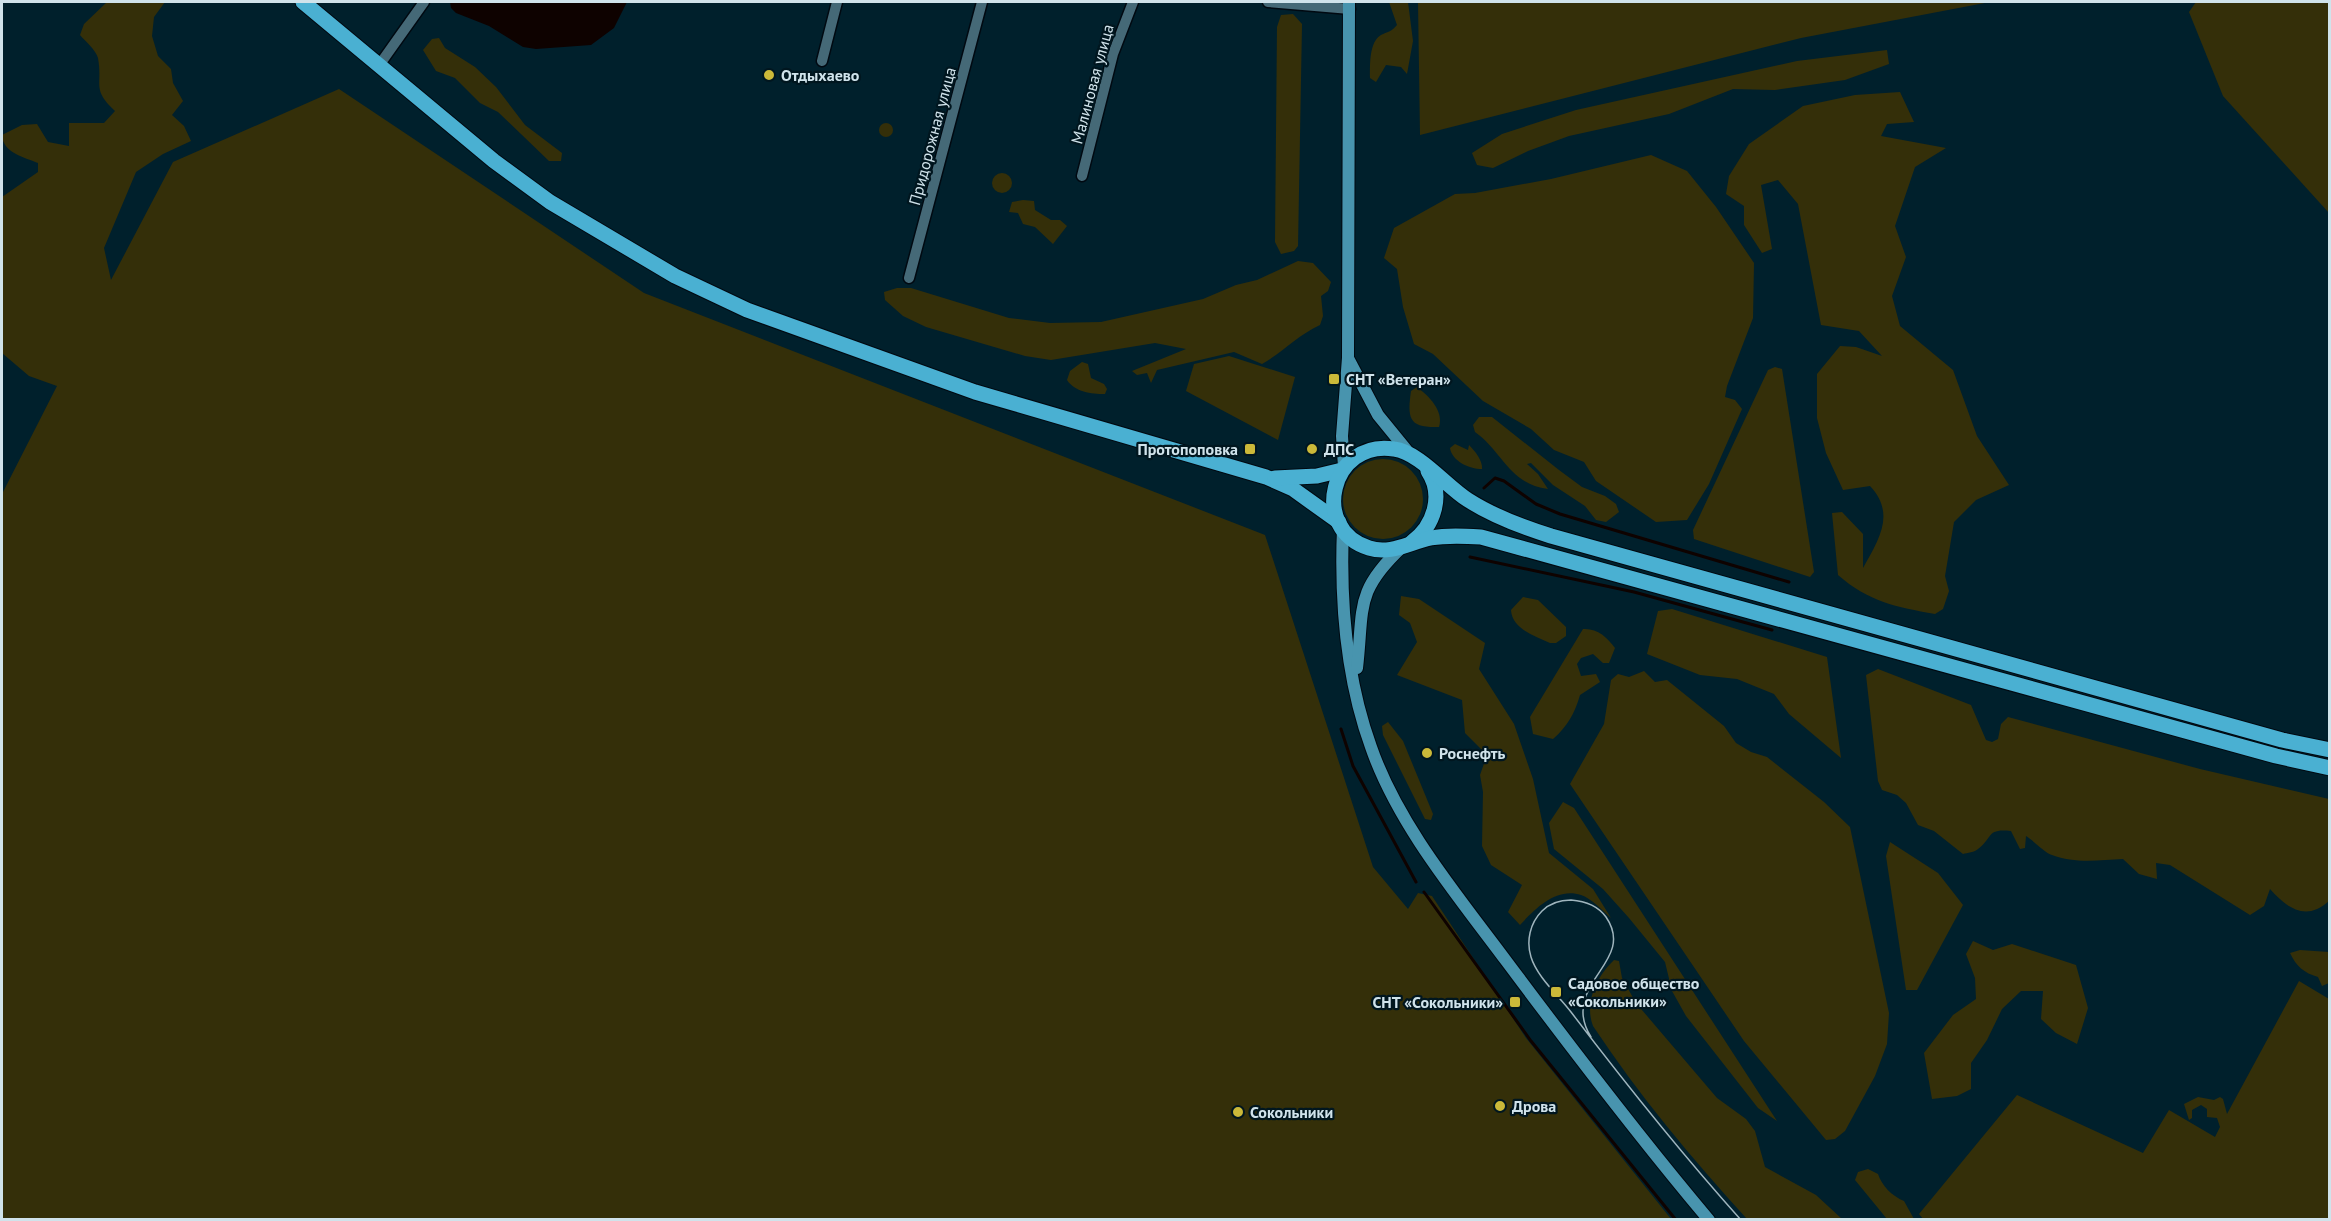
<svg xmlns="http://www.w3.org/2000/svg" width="2331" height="1221" viewBox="0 0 2331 1221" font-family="'PT Sans',sans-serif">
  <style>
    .green { fill: #342f09 }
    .water { fill: #0e0200 }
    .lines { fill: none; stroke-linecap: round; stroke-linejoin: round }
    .stream { stroke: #0e0200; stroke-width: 3 }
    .minor-casing { stroke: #000911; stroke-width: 13 }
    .major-casing { stroke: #000911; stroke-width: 14 }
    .highway-casing { stroke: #000911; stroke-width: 17 }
    .minor { stroke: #456977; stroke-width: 10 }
    .major { stroke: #4894ae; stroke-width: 12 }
    .highway { stroke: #4ab0d2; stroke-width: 15 }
    .tram { stroke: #9fb5be; stroke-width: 1.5 }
    .poi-dot { fill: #cbb939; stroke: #00161f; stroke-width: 2 }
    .labels { text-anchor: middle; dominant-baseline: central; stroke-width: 4.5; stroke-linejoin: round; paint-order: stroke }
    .poi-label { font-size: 16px; font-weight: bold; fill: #d0e3eb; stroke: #00161f; text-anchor: start }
    .street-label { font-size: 16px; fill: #d0e3eb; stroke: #00161f }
  </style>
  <rect width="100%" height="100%" fill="#00202c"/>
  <g class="green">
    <path d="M107 2H165L154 17 152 36 158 56 171 69 173 83 183 101 172 115 184 126 191 141 163 154 136 172 104 248 111 280 173 162 339 89 644 293 1265 535 1373 867 1408 909 1418 893 1432 896 1526 1038 1671 1219H2V494L57 386 29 376 2 353V197L38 172V163C24 157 3 153 2 135L22 125 37 124 48 142 69 146V123H104L115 111C91 88 103 86 98 58 96 50 85 41 80 35L84 24Z"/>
    <path d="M1389 2H1408L1413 41 1407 74 1401 67 1386 65 1376 82 1370 78C1370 65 1369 42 1381 35 1389 31 1391 32 1397 25Z"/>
    <polygon points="1418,2 1990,2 1801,38 1420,135"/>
    <polygon points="2196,2 2329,2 2329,213 2223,96 2189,12"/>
    <polygon points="1293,14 1302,24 1298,246 1294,251 1281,254 1275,242 1277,27 1281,15"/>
    <polygon points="439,38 445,48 475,67 496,87 525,125 562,153 561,161 549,161 498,112 480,103 455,78 436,71 423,50 432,39"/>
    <polygon points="1887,50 1889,64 1845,80 1775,90 1733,89 1669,114 1569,136 1528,151 1493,168 1477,165 1472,153 1502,134 1576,110 1797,61"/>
    <path d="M1900 92 1914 122 1887 124 1881 136 1946 148 1915 167 1895 226 1906 257 1892 296 1900 326 1953 370 1977 436 2009 485 1976 500 1954 522 1945 576 1949 591 1943 609 1935 614C1896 607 1869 602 1838 575L1832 513 1842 512 1863 534V568C1879 539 1896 514 1870 486L1843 490 1826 453 1817 418V374L1840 346 1856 347 1882 356 1859 331 1821 325 1798 204 1778 180 1761 185 1772 249 1762 253 1744 225V206L1726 194 1729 176 1749 144 1803 106 1855 95Z"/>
    <circle cx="886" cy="130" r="7"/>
    <polygon points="1651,155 1687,171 1716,207 1754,263 1753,318 1727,386 1725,397 1735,400 1742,409 1709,484 1687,520 1656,522 1596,481 1584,462 1554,450 1531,429 1483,401 1433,354 1414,344 1403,307 1397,269 1384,258 1394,228 1455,194 1475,193 1551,179"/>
    <circle cx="1002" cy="183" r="10"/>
    <polygon points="1023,200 1034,201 1035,210 1051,220 1060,220 1067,226 1053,244 1035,227 1023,224 1018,213 1009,212 1012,202"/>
    <path d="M1298 261 1313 263 1331 282 1328 291 1321 296 1323 316 1320 325C1298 335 1283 352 1262 364L1234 352 1157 370 1151 383 1147 373 1137 375 1132 371 1186 349 1155 343 1051 360 1025 356 926 327 903 316 885 300 884 292 897 288H911L1009 318 1050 323 1101 322 1203 299 1236 285 1257 280Z"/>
    <polygon points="1229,356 1295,377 1278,440 1186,391 1194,364"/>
    <path d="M1082 362 1088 364 1091 378 1104 384 1107 389 1105 394C1091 394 1075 392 1067 380L1070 371Z"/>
    <polygon points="1775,367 1782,369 1814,572 1810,577 1694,539 1693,530 1768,370"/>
    <path d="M1417 387C1429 396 1444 411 1439 427 1409 428 1407 419 1411 391Z"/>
    <path d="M1479 417H1492L1559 470 1582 487 1605 496 1616 504 1619 512 1606 522 1596 520 1585 506 1553 485 1531 463 1527 464 1538 474 1548 489C1509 484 1503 452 1475 432L1473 425Z"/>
    <path d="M1455 444 1468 450 1469 445C1475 451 1483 461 1482 469 1469 469 1452 461 1450 448Z"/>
    <circle cx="1383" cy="499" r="40"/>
    <path d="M1401 596 1419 599 1485 643 1479 669 1514 724 1533 779 1549 853 1593 889 1611 918C1603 911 1591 898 1581 895 1556 887 1535 909 1520 925L1508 912 1522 885 1491 865 1482 846 1483 792 1480 775 1487 755 1465 733 1462 700 1397 675 1417 642 1410 623 1399 615Z"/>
    <path d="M1523 597 1538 600 1566 627V636L1556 643H1550C1535 636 1512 629 1511 610Z"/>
    <polygon points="1672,609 1827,657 1841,758 1789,714 1774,694 1737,679 1700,675 1647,654 1658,611"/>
    <path d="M1583 629C1597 628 1607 637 1615 648L1609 663H1603L1593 654 1581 658 1577 664 1581 676 1596 674 1600 682 1580 695C1575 713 1567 727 1553 739L1533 734 1530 717Z"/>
    <path d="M1878 669 1971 705 1986 740 1992 742 1998 739 2001 724 2008 717 2200 769 2329 799V901C2306 922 2287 908 2270 889L2264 906 2250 915 2170 865 2156 863 2157 879 2139 874 2123 859C2100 860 2075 864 2052 855 2045 853 2034 841 2026 836L2025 848 2020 849 2011 831C1986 828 1993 838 1978 849 1975 852 1967 853 1963 854L1934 831 1918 825 1906 803 1897 795 1882 790 1878 781 1866 675Z"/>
    <polygon points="1644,671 1655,682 1667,680 1724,726 1736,743 1751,752 1767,757 1824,802 1850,827 1889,1013 1887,1044 1875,1076 1845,1131 1835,1139 1826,1140 1744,1041 1570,784 1604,724 1611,680 1618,674 1629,677"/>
    <polygon points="1388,722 1403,741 1433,814 1431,820 1425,819 1383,735 1382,726"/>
    <polygon points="1563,802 1574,808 1777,1121 1758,1108 1686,1016 1672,991 1665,962 1629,918 1603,889 1554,849 1549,823"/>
    <polygon points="1890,842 1938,873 1963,905 1917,990 1906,990 1886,856"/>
    <polygon points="1973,941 1993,950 2012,944 2076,965 2088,1008 2077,1044 2056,1033 2041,1019 2043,991 2021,991 2002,1009 1987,1040 1971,1063 1971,1089 1957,1096 1932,1099 1924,1053 1953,1015 1976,999 1975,978 1966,954"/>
    <path d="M2300 950 2329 952V983L2322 986 2318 977C2304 973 2296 966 2290 953Z"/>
    <path d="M1614 960 1619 961 1622 978 1636 1003 1717 1098 1746 1119 1755 1131 1765 1167 1816 1195 1842 1219H1747C1692 1159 1638 1094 1593 1026 1584 1003 1597 976 1614 960Z"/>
    <polygon points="2299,981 2329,999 2329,1219 1924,1220 1919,1214 2017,1095 2143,1153 2169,1110 2215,1137 2220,1127 2217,1118 2207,1117 2207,1109 2201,1105 2192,1110 2192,1118 2189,1120 2184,1104 2198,1097 2214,1100 2220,1097 2223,1099 2227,1114"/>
    <path d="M1868 1169 1878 1174C1882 1186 1892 1196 1904 1201L1914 1219H1887L1855 1180 1858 1172Z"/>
  </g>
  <polygon class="water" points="450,2 627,2 614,28 591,45 536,49 523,47 489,26 456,13 451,8"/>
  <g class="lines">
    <g class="stream">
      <polyline points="1484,488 1495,478 1504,481 1536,504 1560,514 1789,582"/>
      <polyline points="1470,557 1634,592 1772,630"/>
      <polyline points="1341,729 1353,766 1416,882"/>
      <polyline points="1424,892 1531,1041 1676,1220"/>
    </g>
    <g class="minor-casing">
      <g id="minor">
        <polyline points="1268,2 1350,9"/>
        <polyline points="822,61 837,2"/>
        <polyline points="380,64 424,2"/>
        <polyline points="1082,176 1113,54 1133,2"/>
        <polyline points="909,278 982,2"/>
      </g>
    </g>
    <g class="major-casing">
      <g id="major">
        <polyline points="1349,360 1378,415 1409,453"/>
        <polyline points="1344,467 1342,436 1348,358 1349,2"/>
        <path d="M1343 528C1340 600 1346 678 1371 747 1398 825 1458 896 1507 962 1572 1049 1638 1136 1709 1220"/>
        <path d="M1357 668C1364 608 1354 592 1402 547"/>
      </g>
    </g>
    <g class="highway-casing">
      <g id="highway">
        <polyline points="303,2 494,161 550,202 675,276 747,310 975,392 1266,477 1293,489 1339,522"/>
        <polyline points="1275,478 1317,476 1342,470"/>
        <path d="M1412 542C1434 526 1444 495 1428 471"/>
        <path d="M2330 750 2282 740 1551 536C1522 527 1493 516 1468 500 1446 486 1419 452 1394 449 1331 439 1309 529 1369 548 1391 555 1410 542 1431 538 1447 535 1464 536 1481 537L2276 756 2330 768"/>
      </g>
    </g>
    <use href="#minor" class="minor"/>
    <use href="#major" class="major"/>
    <use href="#highway" class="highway"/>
    <path class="tram" d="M1591 1037C1584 1026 1581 1016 1584 1003 1590 972 1630 952 1606 917 1598 906 1584 901 1571 900 1560 900 1549 904 1542 911 1530 923 1526 941 1531 957 1537 977 1559 996 1571 1012 1625 1083 1681 1153 1741 1220"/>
  </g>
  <g class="poi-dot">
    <circle cx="769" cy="75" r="6"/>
    <rect x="1328" y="373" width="12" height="12" rx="3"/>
    <rect x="1244" y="443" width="12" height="12" rx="3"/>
    <circle cx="1312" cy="449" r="6"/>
    <circle cx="1427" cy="753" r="6"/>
    <rect x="1550" y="986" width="12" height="12" rx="3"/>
    <rect x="1509" y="996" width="12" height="12" rx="3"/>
    <circle cx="1500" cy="1106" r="6"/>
    <circle cx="1238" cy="1112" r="6"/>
  </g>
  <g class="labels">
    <g class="poi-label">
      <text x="781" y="75">Отдыхаево</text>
      <text x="1346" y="379">СНТ «Ветеран»</text>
      <text x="1238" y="449" text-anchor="end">Протопоповка</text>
      <text x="1324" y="449">ДПС</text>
      <text x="1439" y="753">Роснефть</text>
      <text x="1568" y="983">Садовое общество<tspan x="1568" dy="18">«Сокольники»</tspan></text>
      <text x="1503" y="1002" text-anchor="end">СНТ «Сокольники»</text>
      <text x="1512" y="1106">Дрова</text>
      <text x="1250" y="1112">Сокольники</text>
    </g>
    <g class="street-label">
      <text transform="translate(1092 84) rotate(-75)">Малиновая улица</text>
      <text transform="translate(932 136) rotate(-75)">Придорожная улица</text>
    </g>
  </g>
  <rect width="2331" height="1221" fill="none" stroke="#d0e3eb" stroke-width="6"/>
</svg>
